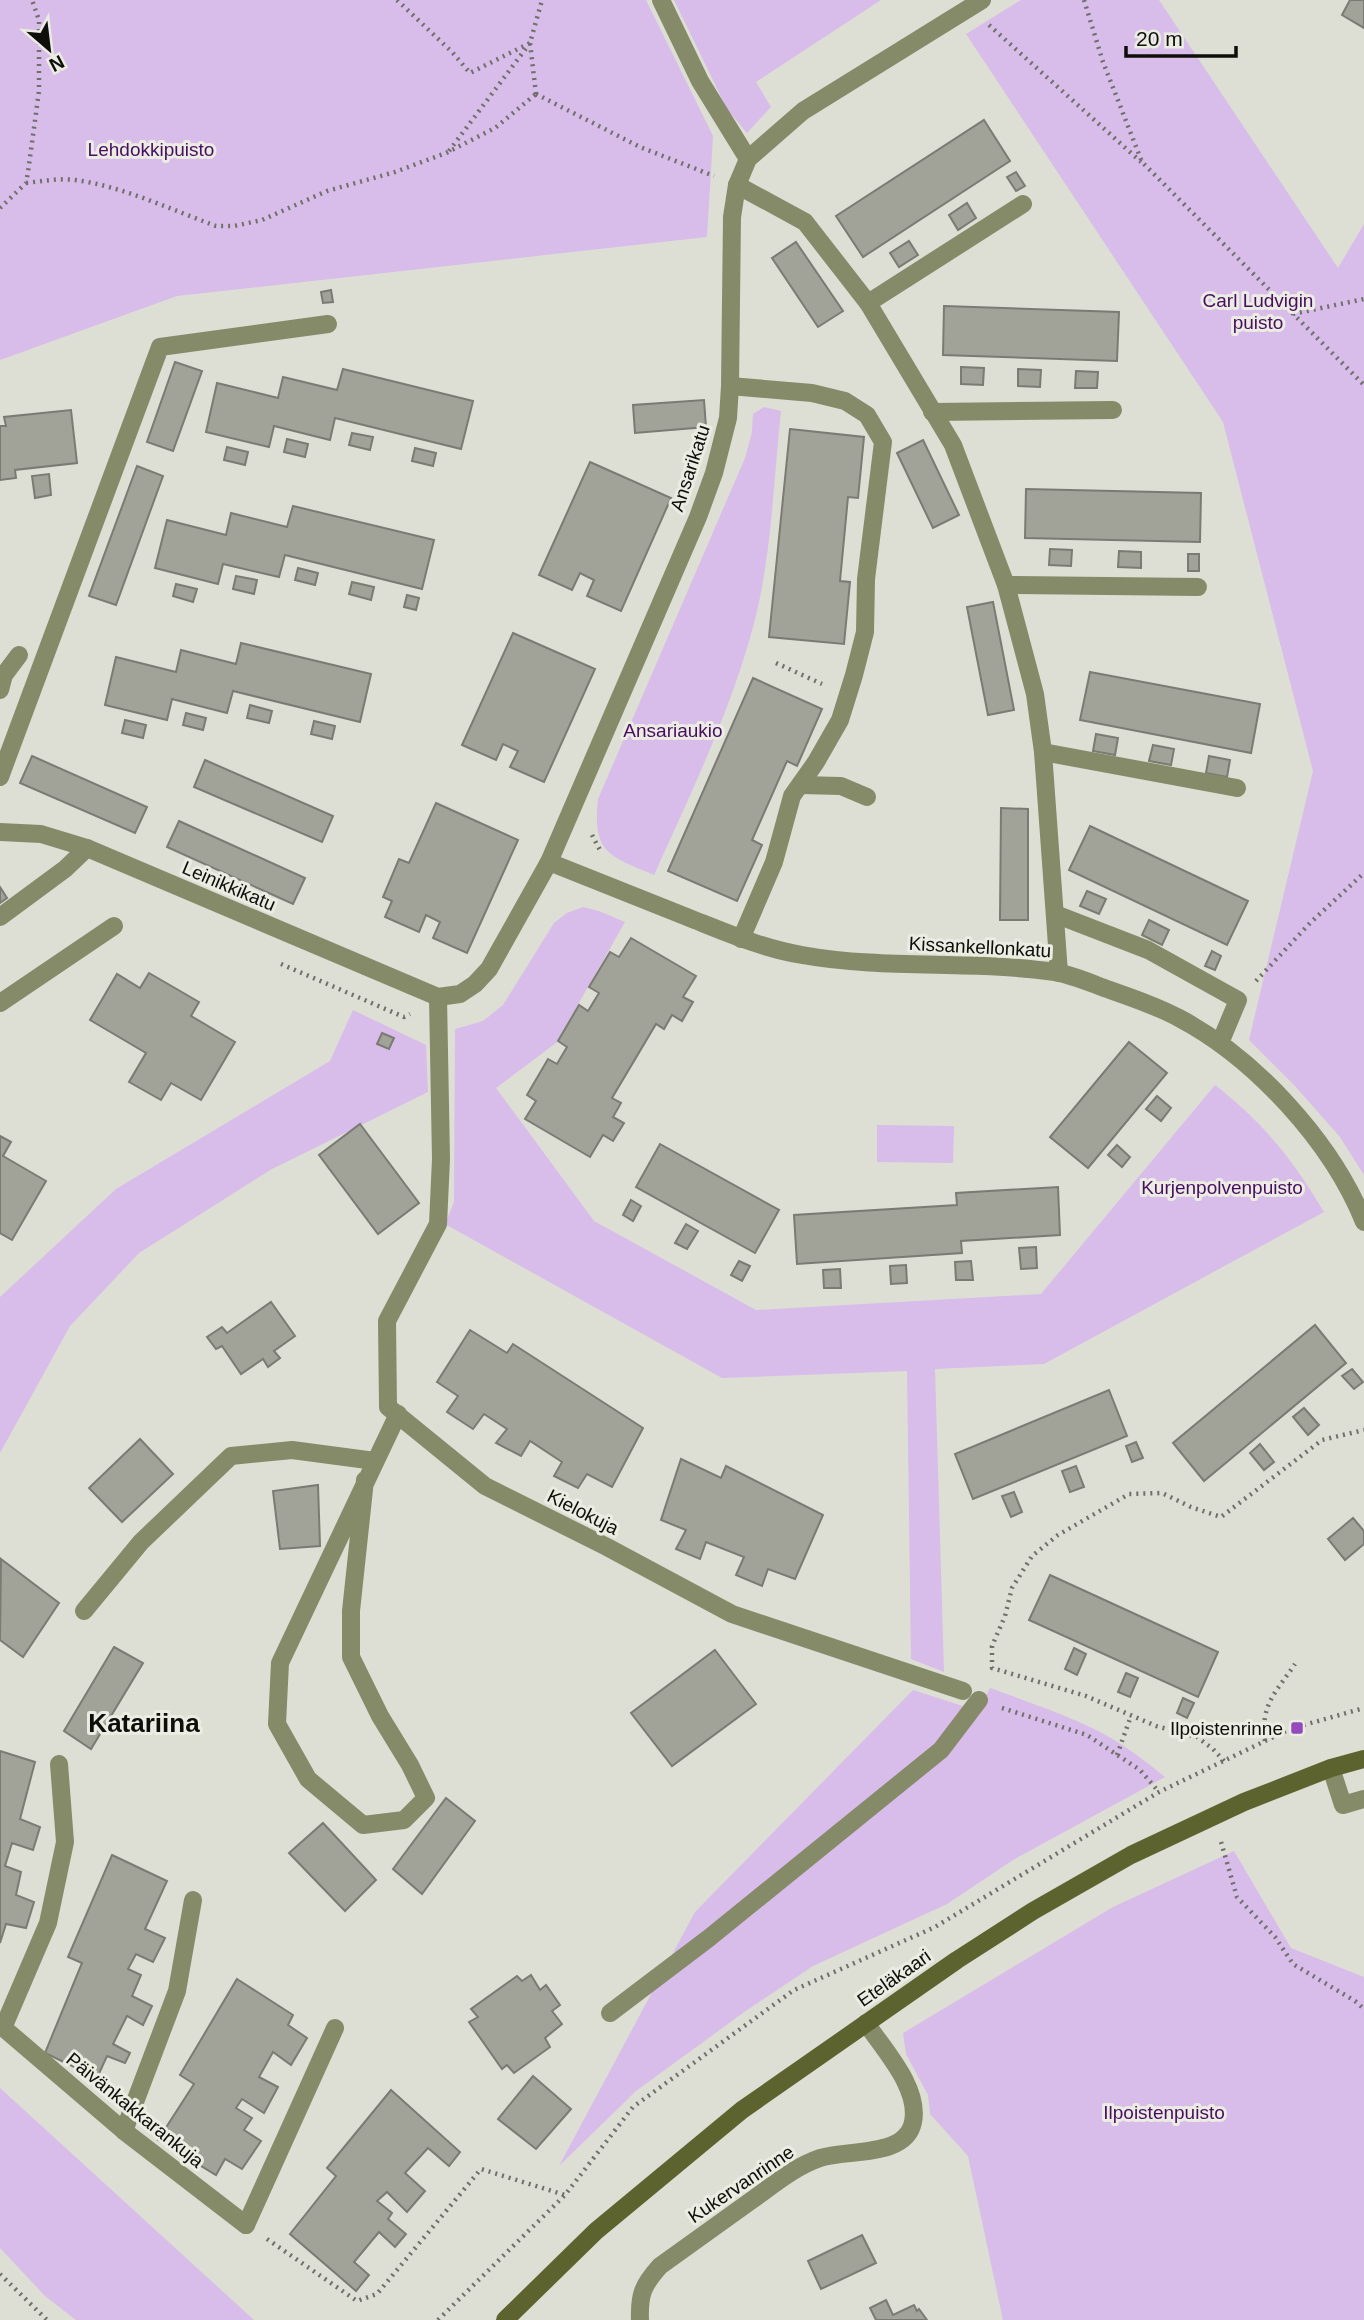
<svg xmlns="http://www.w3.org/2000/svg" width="1364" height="2320" viewBox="0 0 1364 2320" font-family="Arial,sans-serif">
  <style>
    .green { fill: #d8bce9 }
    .building { fill: #a1a399; stroke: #7a7b72; stroke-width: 2 }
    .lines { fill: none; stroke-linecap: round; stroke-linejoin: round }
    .path { stroke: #6f706a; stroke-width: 4.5; stroke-dasharray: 2 5; stroke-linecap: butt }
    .lane { stroke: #858b68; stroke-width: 18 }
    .street { stroke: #858b68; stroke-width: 18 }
    .secondary { stroke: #5c632e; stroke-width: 18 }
    .poi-dot { fill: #954abc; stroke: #ebece2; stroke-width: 2.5 }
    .labels { text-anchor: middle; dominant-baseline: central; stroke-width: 6; stroke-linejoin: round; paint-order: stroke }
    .park-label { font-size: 19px; fill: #490d63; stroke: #ebece2 }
    .street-label { font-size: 19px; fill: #0e0e0b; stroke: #ebece2 }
    .poi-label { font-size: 19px; fill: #0e0e0b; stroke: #ebece2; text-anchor: end }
    .district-label { font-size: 26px; font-weight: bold; fill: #0e0e0b; stroke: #ebece2 }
  </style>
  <rect width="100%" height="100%" fill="#dddfd5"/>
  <g class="green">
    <polygon points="0,0 646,0 713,136 707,237 177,296 0,360"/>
    <polygon points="674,0 881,0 756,82 771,107 747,133 727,109"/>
    <polygon points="1021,0 1159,0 1338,268 1364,224 1364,1175 1340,1137 1295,1086 1249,1040 1313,771 1223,422 966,34"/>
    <path d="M764 407 781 411C774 476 772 543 758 607 736 701 693 788 654 875 610 856 592 854 598 799L745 458 752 432 753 414Z"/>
    <path d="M583 907 599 911 625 922 556 1043 496 1088 594 1221 756 1310 1041 1294 1215 1085C1264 1123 1292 1159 1324 1212L1044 1364 935 1369 944 1672 911 1659 907 1371 722 1378 445 1224 454 1202 455 1029 483 1021 503 1005 554 923 567 913Z"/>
    <polygon points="353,1010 426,1045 428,1092 272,1169 139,1253 70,1326 0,1453 0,1297 116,1189 330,1061"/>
    <polygon points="877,1125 954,1126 953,1163 877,1162"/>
    <path d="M990 1688C1028 1702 1066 1714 1102 1733 1125 1745 1145 1761 1165 1777L1013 1860 947 1904 813 1966 747 2010 636 2091 559 2166 695 1912 913 1690 978 1711Z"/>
    <polygon points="1234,1851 1291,1948 1364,1977 1364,2320 1003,2320 968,2156 930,2114 928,2095 906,2054 903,2033 1113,1907"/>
    <polygon points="0,2088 254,2320 76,2320 45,2296 0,2248"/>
  </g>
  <g class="building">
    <polygon points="1350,0 1364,0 1364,28 1342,15"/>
    <polygon points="984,120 1010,161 863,257 836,216"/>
    <polygon points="1016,172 1025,186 1016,191 1007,177"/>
    <polygon points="967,203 976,218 958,230 949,215"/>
    <polygon points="909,241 918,255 899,267 890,253"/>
    <polygon points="796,242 843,311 818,327 772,258"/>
    <polygon points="331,290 333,302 323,303 321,292"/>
    <polygon points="944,306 1119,312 1117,361 943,355"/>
    <polygon points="175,362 202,371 173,451 147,442"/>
    <polygon points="961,367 984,368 983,385 961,384"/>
    <polygon points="343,369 473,401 461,449 335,418 330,440 274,426 269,447 206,432 217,383 278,398 283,377 337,390"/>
    <polygon points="1018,369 1041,370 1040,387 1018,386"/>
    <polygon points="1076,371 1098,372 1097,388 1075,388"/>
    <polygon points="704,400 706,427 635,433 633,405"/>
    <polygon points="71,410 77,463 15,470 16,478 0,480 0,426 6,426 4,417"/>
    <polygon points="790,429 864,437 858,498 848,497 840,581 850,582 844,644 769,637"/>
    <polygon points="352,433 373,437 370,450 349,445"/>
    <polygon points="287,439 308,444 305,457 284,452"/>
    <polygon points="923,440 959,515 933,528 897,453"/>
    <polygon points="227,447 248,452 245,465 224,460"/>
    <polygon points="415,448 436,453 433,466 412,461"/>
    <polygon points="590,462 671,498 621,611 587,596 594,580 580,573 572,590 539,575"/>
    <polygon points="137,466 163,476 116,605 89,596"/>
    <polygon points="49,474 51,495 35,498 32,476"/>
    <polygon points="1026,489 1201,493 1200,542 1025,538"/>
    <polygon points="293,506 434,540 422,589 285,555 279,577 223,564 218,584 155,568 167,520 226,535 231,513 287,527"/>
    <polygon points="1050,549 1072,550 1071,566 1049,565"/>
    <polygon points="1119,551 1141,552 1141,568 1118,567"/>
    <rect x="1188" y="554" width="11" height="17"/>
    <polygon points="298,568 318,573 315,585 295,580"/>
    <polygon points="236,576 257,580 254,594 233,589"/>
    <polygon points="352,582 374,587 371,600 349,594"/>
    <polygon points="176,584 197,589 193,602 173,596"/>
    <polygon points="407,595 419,598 416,610 404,607"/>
    <polygon points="993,602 1014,710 988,715 967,607"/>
    <polygon points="513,633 595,669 544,782 510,767 518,751 503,744 496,760 462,745"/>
    <polygon points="241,643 371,674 360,722 233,691 227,713 172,699 167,720 105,705 116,657 176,672 181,650 236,664"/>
    <polygon points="1090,672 1260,704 1251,753 1080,720"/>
    <polygon points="753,678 822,709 797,766 787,761 752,840 762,845 737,901 668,871"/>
    <polygon points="250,705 272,711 269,723 247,718"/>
    <polygon points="186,713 206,718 203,730 183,725"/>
    <polygon points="125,720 146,725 143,738 122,733"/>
    <polygon points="314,721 335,726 332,739 311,734"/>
    <polygon points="1096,734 1118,738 1115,755 1093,751"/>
    <polygon points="1153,745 1174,749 1171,765 1149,761"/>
    <polygon points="32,756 147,807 135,833 20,783"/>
    <polygon points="1209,756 1230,760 1227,777 1206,773"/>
    <polygon points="205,760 333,816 322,842 194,787"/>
    <polygon points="436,803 518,840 467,953 433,938 440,922 426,915 419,932 385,917 392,901 383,897 399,859 409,863"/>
    <polygon points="1001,808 1028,809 1028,920 1000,920"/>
    <polygon points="179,821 305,878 293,904 167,847"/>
    <polygon points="1090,826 1248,901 1227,945 1069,870"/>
    <polygon points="0,887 7,898 0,903"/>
    <polygon points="1087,891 1106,899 1099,914 1080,906"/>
    <polygon points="1149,920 1169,930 1162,945 1142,935"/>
    <polygon points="631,938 696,976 683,997 693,1002 682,1021 672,1015 664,1029 656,1024 612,1098 621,1103 613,1117 624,1123 613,1141 603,1135 590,1157 525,1119 536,1101 527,1095 548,1059 557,1064 567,1047 558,1041 579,1005 588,1011 599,993 589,987 610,952 619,957"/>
    <polygon points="1212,951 1221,956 1215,970 1205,966"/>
    <polygon points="149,973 199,1002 191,1016 235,1042 201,1100 171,1083 161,1100 129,1082 146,1053 90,1020 117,974 140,988"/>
    <polygon points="382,1033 394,1038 389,1049 377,1044"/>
    <polygon points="1129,1042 1167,1073 1088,1168 1050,1137"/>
    <polygon points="1157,1096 1171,1108 1161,1121 1146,1109"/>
    <polygon points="360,1124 419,1203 378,1234 319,1155"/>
    <polygon points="0,1136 11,1142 3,1156 46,1181 12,1240 0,1233"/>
    <polygon points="660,1144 779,1210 755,1253 636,1187"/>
    <polygon points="1117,1145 1130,1157 1122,1167 1108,1155"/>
    <polygon points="1058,1187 1060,1235 961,1241 962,1253 797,1264 794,1215 957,1205 956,1193"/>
    <polygon points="631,1200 641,1206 633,1221 623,1215"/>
    <polygon points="686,1224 698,1231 687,1249 675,1243"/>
    <polygon points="1036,1247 1037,1268 1021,1269 1019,1248"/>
    <polygon points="739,1261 750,1266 742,1281 731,1275"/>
    <polygon points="971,1261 973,1280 956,1280 955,1262"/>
    <polygon points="906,1265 907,1283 891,1284 890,1266"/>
    <polygon points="840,1269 841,1288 824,1288 823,1270"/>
    <polygon points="271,1302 295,1336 274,1351 280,1358 268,1367 263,1359 241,1374 222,1346 216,1349 207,1337 222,1327 227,1333"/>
    <polygon points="1315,1325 1346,1363 1204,1481 1173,1443"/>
    <polygon points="470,1330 507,1353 513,1344 643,1428 612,1487 587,1474 578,1488 554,1476 562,1462 530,1441 521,1456 496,1443 507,1429 484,1414 473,1429 447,1412 458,1396 437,1382"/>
    <polygon points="1352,1369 1363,1382 1354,1389 1342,1376"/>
    <polygon points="1109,1390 1127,1436 973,1499 955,1454"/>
    <polygon points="1304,1408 1319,1425 1308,1435 1293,1417"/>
    <polygon points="140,1439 173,1474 122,1522 89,1488"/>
    <polygon points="1136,1442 1143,1458 1132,1462 1126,1446"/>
    <polygon points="1260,1444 1274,1462 1264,1470 1250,1453"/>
    <polygon points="681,1459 721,1478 726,1466 823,1515 795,1579 768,1569 762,1586 736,1575 744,1557 706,1542 700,1559 676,1549 686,1530 661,1520"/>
    <polygon points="1076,1466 1084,1487 1070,1492 1062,1471"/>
    <polygon points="318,1485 320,1546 280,1549 273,1491"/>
    <polygon points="1014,1492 1022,1512 1011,1517 1002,1496"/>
    <polygon points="1353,1518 1364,1531 1364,1544 1345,1560 1328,1539"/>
    <polygon points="1,1559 59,1603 23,1657 0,1640"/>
    <polygon points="1050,1575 1218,1652 1198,1697 1029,1620"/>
    <polygon points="114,1647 143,1663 91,1749 64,1731"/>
    <polygon points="1074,1648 1086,1654 1077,1675 1065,1669"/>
    <polygon points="715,1650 756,1704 672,1766 631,1713"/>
    <polygon points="1126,1673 1138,1678 1130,1697 1118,1692"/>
    <polygon points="1183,1698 1194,1703 1187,1718 1177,1713"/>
    <polygon points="0,1751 35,1762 20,1819 40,1827 33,1850 12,1843 5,1866 21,1872 16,1895 34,1902 26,1928 6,1924 0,1943"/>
    <polygon points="446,1798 475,1821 422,1894 393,1869"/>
    <polygon points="323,1823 376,1880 345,1911 289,1853"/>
    <polygon points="112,1855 167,1881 145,1929 165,1938 153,1962 136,1954 128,1969 141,1975 132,1996 152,2006 143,2025 127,2016 113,2044 130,2053 125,2063 107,2056 97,2078 45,2053 82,1963 68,1957"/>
    <polygon points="531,1975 540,1990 546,1985 560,2005 552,2011 562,2024 545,2038 550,2047 514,2073 507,2065 502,2069 469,2022 478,2017 471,2009 517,1976 522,1981"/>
    <polygon points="237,1979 293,2015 288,2025 307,2038 291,2065 273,2052 259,2077 278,2087 264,2113 242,2099 236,2108 252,2118 244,2130 261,2141 242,2169 225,2159 216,2175 158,2140 194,2084 180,2075"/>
    <polygon points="533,2076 571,2109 536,2149 498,2119"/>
    <polygon points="391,2090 460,2152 449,2166 428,2148 405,2173 425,2191 407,2212 387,2192 377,2201 392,2213 388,2219 406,2234 395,2247 379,2232 354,2262 369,2275 356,2291 290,2234 336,2176 327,2168"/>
    <polygon points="862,2235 876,2263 821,2289 808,2261"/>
    <polygon points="886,2300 893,2315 914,2305 917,2311 919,2309 927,2320 876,2320 870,2308"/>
  </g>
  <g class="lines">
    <g class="path">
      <polyline points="397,0 452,52 470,73 530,43"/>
      <polyline points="1084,0 1103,62 1142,162 1364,385"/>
      <polyline points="989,25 1141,162"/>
      <polyline points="536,94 640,147 714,176"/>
      <polyline points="536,94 530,43 542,0"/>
      <polyline points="449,151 530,43"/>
      <path d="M26 183C43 181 59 178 75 180 122 186 172 210 216 226H234L262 220 327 191 395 172 446 153 495 128 536 94"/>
      <polyline points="0,208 26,183 28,172 39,91 39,20 32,0"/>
      <polyline points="1293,314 1364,299"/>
      <polyline points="776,663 822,684"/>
      <polyline points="592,835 601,852"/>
      <polyline points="281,964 404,1017 410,1014"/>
      <polyline points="1256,981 1310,923 1364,873"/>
      <polyline points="1002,1708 1087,1735 1140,1770 1159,1792"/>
      <path d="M1265 1741C1260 1705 1276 1692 1295 1664"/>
      <polyline points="1117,1755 1131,1716"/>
      <polyline points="1224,1761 1213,1749 1197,1737 1156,1726 1086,1696 992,1668 992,1646 1005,1616 1012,1588 1032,1556 1058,1535 1129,1494 1162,1493 1191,1507 1221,1517 1322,1440 1364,1430"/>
      <polyline points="1221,1842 1237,1897 1275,1937 1293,1964 1355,2001 1364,2009"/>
      <polyline points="267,2239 357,2301 377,2294 481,2169 565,2195"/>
      <polyline points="0,2274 47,2320"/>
      <polyline points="438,2320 565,2195 633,2107 794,1990 935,1927 1159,1792 1290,1729 1364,1708"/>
    </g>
    <g class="lane">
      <polyline points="737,185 805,222 868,303 953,445 1006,585 1035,694 1043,752 1059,973"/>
      <polyline points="868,303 1023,204"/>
      <polyline points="730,386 812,393 845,401 867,415 883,442 866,579 865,632 854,675 840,720 816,762 792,796 774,862 741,939"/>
      <polyline points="932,412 1113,410"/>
      <polyline points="1006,585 1198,587"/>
      <polyline points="0,690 4,675 19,655"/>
      <polyline points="1043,752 1237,788"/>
      <polyline points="0,777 160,347 328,324"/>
      <polyline points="800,785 841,786 867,797"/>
      <polyline points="1055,914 1148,950 1238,1000 1220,1043"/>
      <polyline points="0,917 65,869 87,848"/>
      <polyline points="0,1003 114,926"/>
      <polyline points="365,1480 351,1611 351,1657 380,1716 410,1765 426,1798 404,1820 363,1825 308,1779 277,1724 280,1663 398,1414"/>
      <polyline points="84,1611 141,1542 231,1456 292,1450 375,1461"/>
      <polyline points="1331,1768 1343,1805 1364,1799"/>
      <polyline points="610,2013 709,1938 941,1750 979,1700"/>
      <polyline points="3,2028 48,1923 65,1842 59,1764"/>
      <polyline points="124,2131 177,1991 193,1900"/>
      <polyline points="246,2225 335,2028"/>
    </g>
    <g class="street">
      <polyline points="661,0 700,81 748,159"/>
      <polyline points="0,832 41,834 87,848 438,997 460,994 475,984 489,969 549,862 698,517 714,473 728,418 730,386 732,217 737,185 748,159 803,111 982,0"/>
      <path d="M549 862C595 880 641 899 687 917 725 932 761 948 802 955 885 970 971 960 1055 972 1073 975 1093 984 1110 990 1133 998 1157 1006 1179 1018 1255 1058 1332 1142 1364 1222"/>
      <polyline points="438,997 441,1159 438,1224 387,1321 388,1407 485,1486 607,1547 732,1614 963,1691"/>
      <polyline points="0,2025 124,2131 246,2225"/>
      <path d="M640 2320C639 2294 643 2285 660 2266 691 2244 721 2222 752 2200 773 2185 794 2167 820 2158 847 2149 906 2158 913 2122 920 2088 884 2050 866 2023"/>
    </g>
    <polyline class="secondary" points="505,2320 596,2231 742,2110 957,1960 1033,1911 1131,1855 1244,1802 1331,1768 1364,1759"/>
  </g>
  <rect class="poi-dot" x="1290" y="1721" width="14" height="14" rx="3.5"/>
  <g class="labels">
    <g class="park-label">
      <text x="151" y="149">Lehdokkipuisto</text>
      <text x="1258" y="300">Carl Ludvigin<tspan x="1258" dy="22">puisto</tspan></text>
      <text x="673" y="730">Ansariaukio</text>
      <text x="1222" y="1187">Kurjenpolvenpuisto</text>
      <text x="1164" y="2112">Ilpoistenpuisto</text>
    </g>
    <g class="street-label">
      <text transform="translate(690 468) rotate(-72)">Ansarikatu</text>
      <text transform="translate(229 886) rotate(23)">Leinikkikatu</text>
      <text transform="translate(980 947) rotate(3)">Kissankellonkatu</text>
      <text transform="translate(583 1512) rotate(27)">Kielokuja</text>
      <text transform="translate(894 1978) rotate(-35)">Eteläkaari</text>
      <text transform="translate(135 2110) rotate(39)">Päivänkakkarankuja</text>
      <text transform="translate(741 2184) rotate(-34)">Kukervanrinne</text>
    </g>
    <g class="poi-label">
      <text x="1283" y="1728">Ilpoistenrinne</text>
    </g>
    <g class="district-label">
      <text x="144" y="1723">Katariina</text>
    </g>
  </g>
  <g transform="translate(49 49) rotate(152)" stroke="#ebece2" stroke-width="5" paint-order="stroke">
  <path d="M0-5L12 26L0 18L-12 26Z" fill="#0e0e0b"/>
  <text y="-10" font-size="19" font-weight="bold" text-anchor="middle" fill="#0e0e0b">N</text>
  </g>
  <path d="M1126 46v10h110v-10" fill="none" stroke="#0e0e0b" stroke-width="3.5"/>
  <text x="1136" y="46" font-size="21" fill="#0e0e0b" stroke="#ebece2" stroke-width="5" paint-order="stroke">20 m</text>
</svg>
